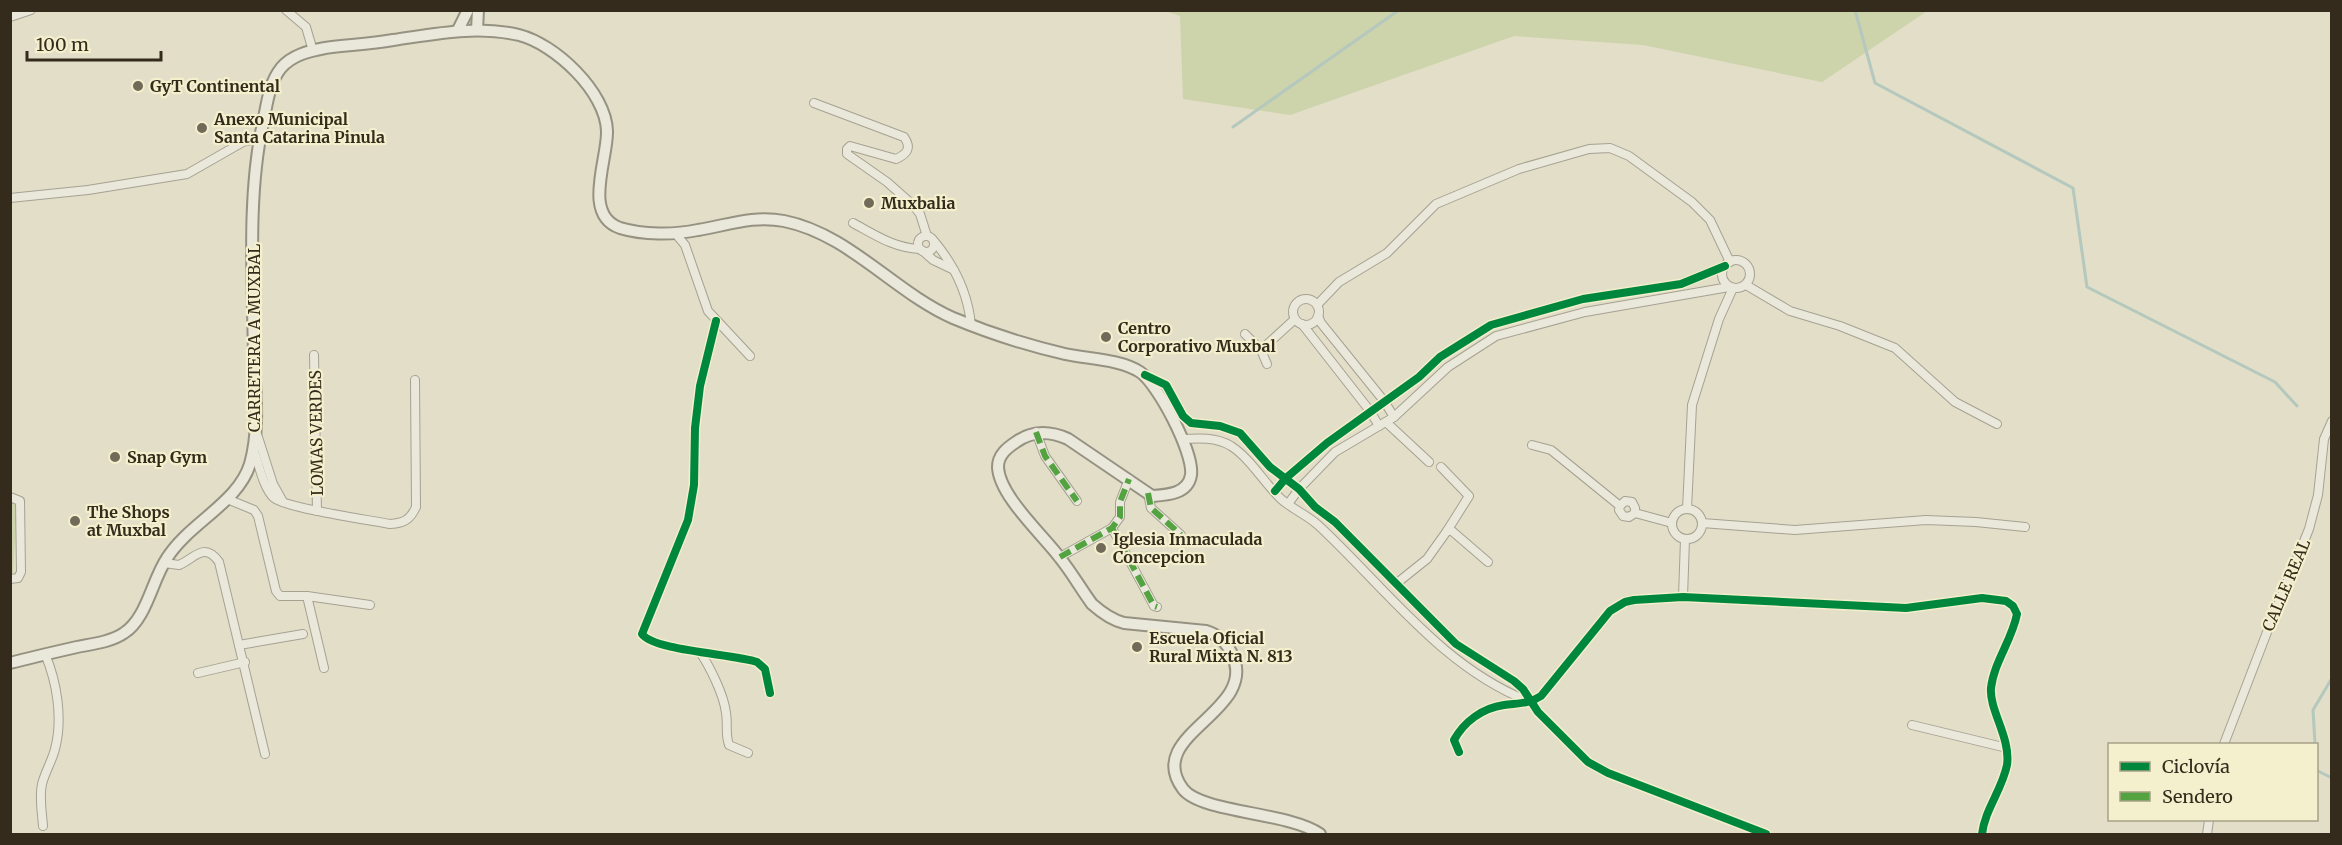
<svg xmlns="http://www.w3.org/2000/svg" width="2342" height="845" viewBox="0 0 2342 845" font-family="Merriweather,serif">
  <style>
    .green { fill: #cdd3ab }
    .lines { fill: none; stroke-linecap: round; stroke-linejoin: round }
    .stream { stroke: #b4c8be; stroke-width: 3 }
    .street-casing { stroke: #a6a292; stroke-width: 10 }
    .secondary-casing { stroke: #969282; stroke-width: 14 }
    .street { stroke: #eae7db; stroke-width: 8 }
    .secondary { stroke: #eae7db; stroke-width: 10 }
    .quiet { stroke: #53a441; stroke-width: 6; stroke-dasharray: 12 6; stroke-linecap: butt }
    .cycleway-casing { stroke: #f4efcd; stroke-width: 11 }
    .cycleway { stroke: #00873e; stroke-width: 8 }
    .poi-dot { fill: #716a58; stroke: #f4efcd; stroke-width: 2 }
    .labels { text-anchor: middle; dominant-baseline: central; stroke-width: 4.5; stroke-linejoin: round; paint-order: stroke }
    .poi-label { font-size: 16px; font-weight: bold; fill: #342b1c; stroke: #f4efcd; text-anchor: start }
    .street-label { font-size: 16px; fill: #342b1c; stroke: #f4efcd }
  </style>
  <rect width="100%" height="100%" fill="#e2dec8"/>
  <g class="green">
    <polygon points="1166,11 1927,10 1927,11 1822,82 1643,45 1514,36 1290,115 1183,99 1180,16"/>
    <polygon points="10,502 17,503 13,574 11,574"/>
  </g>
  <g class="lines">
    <g class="stream">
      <polyline points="1855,10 1875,83 2073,188 2087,287 2275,382 2297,406"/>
      <polyline points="1233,127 1399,10"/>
      <polyline points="2315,744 2313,710 2332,678"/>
      <polyline points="2316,770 2332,778"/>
    </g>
    <g class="street-casing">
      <g id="street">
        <polyline points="286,10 306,27 313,51"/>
        <polyline points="10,17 31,10"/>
        <path d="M814 103 904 137C912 148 907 154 896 159L850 146 847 149V154L887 182 913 205 920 214 927 236"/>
        <polyline points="10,198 88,190 187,174 243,142 260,138"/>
        <path d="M853 223C875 235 894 248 920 249"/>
        <polyline points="675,233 685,245 708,311 750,356"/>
        <circle cx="926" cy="244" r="8"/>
        <path d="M934 241C954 265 968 293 971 325"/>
        <polyline points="923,251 933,260 954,270"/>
        <circle cx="1736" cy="274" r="14"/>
        <polyline points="1746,285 1790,311 1840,326 1895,348 1955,402 1997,424"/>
        <circle cx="1306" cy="312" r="13"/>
        <polyline points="1317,305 1339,282 1387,253 1436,204 1519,169 1589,149 1610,148 1629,156 1692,202 1710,220 1730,262"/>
        <polyline points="1318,316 1321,323 1384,401 1394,417"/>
        <path d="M716 321 700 386 695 428 694 485 688 520 642 634C654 651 734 654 757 662L765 669 770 693"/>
        <polyline points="1302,324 1370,411 1379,426"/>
        <polyline points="1245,334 1261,350"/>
        <polyline points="314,355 317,511"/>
        <polyline points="1267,364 1261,350 1295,319"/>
        <polyline points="1145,375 1166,385 1183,416 1191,423 1220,426 1240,433 1270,467 1299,489 1315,507 1335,522 1456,644 1514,681 1523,689 1538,712 1588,762 1608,773 1766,834"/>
        <polyline points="1386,422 1429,462"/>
        <polyline points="1036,432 1045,456 1077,501"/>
        <polyline points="257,434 273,484 283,502"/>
        <path d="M1182 439C1199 438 1216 437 1231 446 1251 459 1264 483 1281 499 1292 509 1307 515 1318 525 1385 587 1443 669 1531 702"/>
        <polyline points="1532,445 1551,450 1620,506 1619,510 1623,516 1629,517 1635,513 1635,508 1632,502 1625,501 1620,506"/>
        <path d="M254 451C259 464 263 488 274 498 286 508 369 520 390 524 404 523 410 520 416 507L415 380"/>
        <polyline points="1441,467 1469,496 1447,531"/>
        <polyline points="1275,491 1286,478 1327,443 1419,377 1440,357 1491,325 1583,299 1681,284 1725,266"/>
        <polyline points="1148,493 1151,508 1181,535"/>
        <polyline points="10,497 20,501 21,572 18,578 10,579"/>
        <polyline points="227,499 254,510 258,516 276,591 280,596 307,596 370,605"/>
        <polyline points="1288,504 1299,489 1335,452 1394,417 1448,367 1496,336 1585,312 1729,287"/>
        <polyline points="1687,509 1692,405 1719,319 1733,288"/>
        <circle cx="1687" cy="524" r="15"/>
        <polyline points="1635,513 1672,523"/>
        <polyline points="1702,523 1795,530 1926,520 1976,522 2025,527"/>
        <polyline points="1112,528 1154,606 1157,607"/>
        <polyline points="1060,557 1112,528 1120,517 1120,502 1129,479"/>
        <path d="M164 563 179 565C194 559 204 541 219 562L265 754"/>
        <polyline points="1397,583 1427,559 1447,531 1452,531 1488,562"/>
        <polyline points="307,596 324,668"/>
        <polyline points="1683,597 1685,539"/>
        <polyline points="239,645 303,634"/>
        <path d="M700 652C710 667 724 695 726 713 728 725 725 734 729 745L748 753"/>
        <polyline points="198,673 245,662"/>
        <polyline points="1912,725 2007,748"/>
        <polyline points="2224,744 2269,627 2309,529 2318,495 2324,439 2332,421"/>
        <path d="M1459 752 1454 740C1464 722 1482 708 1504 705 1518 703 1529 704 1541 696L1610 611 1625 602 1634 600 1683 597 1906 608 1982 598 2006 601 2013 606 2017 614C2012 640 1994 662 1991 688 1989 710 2011 738 2007 765 2002 790 1985 809 1982 834"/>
        <path d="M43 826C42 812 39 797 42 784 45 772 52 761 55 749 63 719 57 682 45 654"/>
        <polyline points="2207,834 2209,820"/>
      </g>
    </g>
    <g class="secondary-casing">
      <g id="secondary">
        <polyline points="458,30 468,10"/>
        <polyline points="477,30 478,10"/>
        <path d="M10 663C33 657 55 652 77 647 92 644 111 642 124 633 147 618 152 580 167 558 189 523 238 503 250 464 260 429 255 392 254 357 253 282 247 195 263 123 267 104 269 83 281 68 292 55 309 51 325 48 348 45 370 44 393 40 435 34 476 25 519 35 555 44 606 92 607 131 608 159 582 215 620 228 643 235 674 235 698 230 728 225 754 215 784 221 849 234 894 292 953 318 989 333 1026 345 1065 354 1088 359 1120 359 1140 372 1158 384 1194 453 1191 475 1188 494 1167 495 1152 496L1068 439C1050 431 1033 430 1016 442 1007 448 998 455 998 467 999 496 1044 536 1060 558 1072 573 1081 589 1092 604 1101 612 1112 620 1124 623L1206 631C1219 635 1226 642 1232 654 1260 712 1142 734 1183 789 1201 813 1289 812 1320 834"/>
      </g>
    </g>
    <use href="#street" class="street"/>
    <use href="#secondary" class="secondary"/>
    <g class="quiet">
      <polyline points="1036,432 1045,456 1077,501"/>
      <polyline points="1148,493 1151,508 1181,535"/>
      <polyline points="1112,528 1154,606 1157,607"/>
      <polyline points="1060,557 1112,528 1120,517 1120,502 1129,479"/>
    </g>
    <g class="cycleway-casing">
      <g id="cycleway">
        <path d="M716 321 700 386 695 428 694 485 688 520 642 634C654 651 734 654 757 662L765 669 770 693"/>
        <polyline points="1145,375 1166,385 1183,416 1191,423 1220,426 1240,433 1270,467 1299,489 1315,507 1335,522 1456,644 1514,681 1523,689 1538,712 1588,762 1608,773 1766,834"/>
        <polyline points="1275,491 1286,478 1327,443 1419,377 1440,357 1491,325 1583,299 1681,284 1725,266"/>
        <path d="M1459 752 1454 740C1464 722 1482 708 1504 705 1518 703 1529 704 1541 696L1610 611 1625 602 1634 600 1683 597 1906 608 1982 598 2006 601 2013 606 2017 614C2012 640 1994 662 1991 688 1989 710 2011 738 2007 765 2002 790 1985 809 1982 834"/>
      </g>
    </g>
    <use href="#cycleway" class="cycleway"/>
  </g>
  <g class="poi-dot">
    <circle cx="138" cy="86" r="6"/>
    <circle cx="202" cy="128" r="6"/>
    <circle cx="869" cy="203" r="6"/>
    <circle cx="1106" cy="337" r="6"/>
    <circle cx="115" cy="457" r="6"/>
    <circle cx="75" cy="521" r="6"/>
    <circle cx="1101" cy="548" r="6"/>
    <circle cx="1137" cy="647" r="6"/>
  </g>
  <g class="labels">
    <g class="poi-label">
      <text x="150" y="86">GyT Continental</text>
      <text x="214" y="119">Anexo Municipal<tspan x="214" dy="18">Santa Catarina Pinula</tspan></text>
      <text x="881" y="203">Muxbalia</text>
      <text x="1118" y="328">Centro<tspan x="1118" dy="18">Corporativo Muxbal</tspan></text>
      <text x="127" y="457">Snap Gym</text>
      <text x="87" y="512">The Shops<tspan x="87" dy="18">at Muxbal</tspan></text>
      <text x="1113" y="539">Iglesia Inmaculada<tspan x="1113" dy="18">Concepcion</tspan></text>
      <text x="1149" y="638">Escuela Oficial<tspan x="1149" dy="18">Rural Mixta N. 813</tspan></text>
    </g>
    <g class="street-label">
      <text transform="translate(254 338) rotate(-90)">CARRETERA A MUXBAL</text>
      <text transform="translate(316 433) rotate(-91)">LOMAS VERDES</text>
      <text transform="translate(2286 585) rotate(-67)">CALLE REAL</text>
    </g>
  </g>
  <rect width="2342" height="845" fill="none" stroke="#342b1c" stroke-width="24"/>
  <rect x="2108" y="743" width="210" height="78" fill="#f4efcd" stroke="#a7a186" stroke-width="1.5"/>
  <rect x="2120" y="762" width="30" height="9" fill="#00873e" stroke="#a7a186" stroke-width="1.5"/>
  <text x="2162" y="773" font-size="18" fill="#342b1c">Ciclovía</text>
  <rect x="2120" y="792" width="30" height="9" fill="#53a441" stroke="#a7a186" stroke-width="1.5"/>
  <text x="2162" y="803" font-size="18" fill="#342b1c">Sendero</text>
  <path d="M27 51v9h134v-9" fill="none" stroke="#342b1c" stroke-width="3"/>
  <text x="36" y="51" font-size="18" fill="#342b1c" stroke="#f4efcd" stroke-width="4.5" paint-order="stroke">100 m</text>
</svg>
